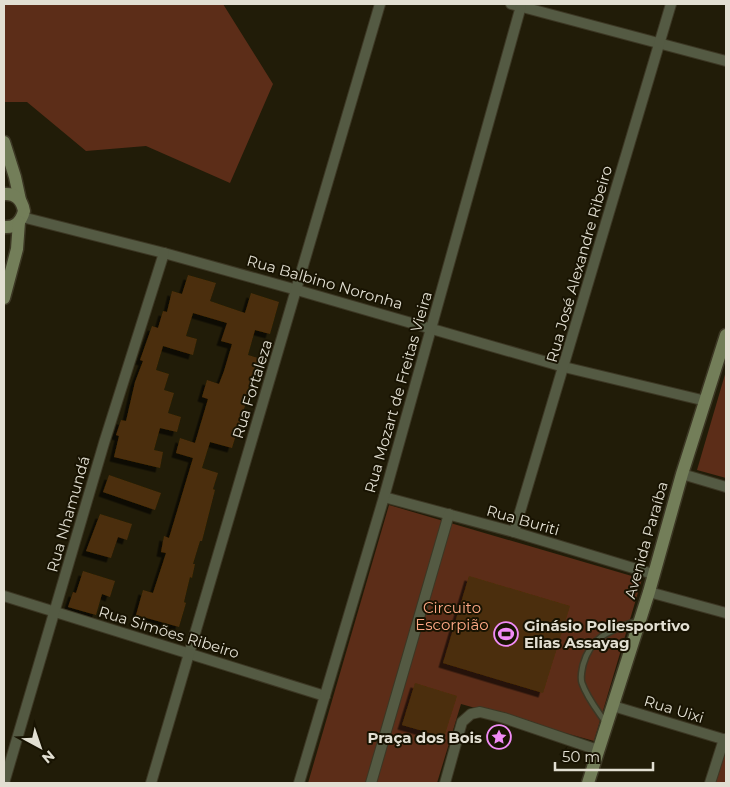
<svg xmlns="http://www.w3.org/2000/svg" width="730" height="787" viewBox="0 0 730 787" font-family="Montserrat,sans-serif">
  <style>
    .green { fill: #5c2d18 }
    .building { fill: #4b2f09; filter: url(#shadow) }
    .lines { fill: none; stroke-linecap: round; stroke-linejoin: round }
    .lane-casing { stroke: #3c3724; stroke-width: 8 }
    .street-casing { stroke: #3c3724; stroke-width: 12 }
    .secondary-casing { stroke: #3c3724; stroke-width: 15 }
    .lane { stroke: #545a43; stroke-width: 5 }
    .street { stroke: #545a43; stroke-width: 10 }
    .secondary { stroke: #737e59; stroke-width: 12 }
    .labels { text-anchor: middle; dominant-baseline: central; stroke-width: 4; stroke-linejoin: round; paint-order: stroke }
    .street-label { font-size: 15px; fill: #e2dfd2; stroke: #181302 }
    .park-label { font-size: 15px; fill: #fea986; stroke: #181302 }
    .poi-label { font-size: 15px; font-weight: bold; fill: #e2dfd2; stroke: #181302; text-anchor: start }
  </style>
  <defs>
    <filter id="shadow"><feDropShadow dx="-4.5" dy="4.5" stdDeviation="0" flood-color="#0009"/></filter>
  </defs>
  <rect width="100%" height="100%" fill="#211c08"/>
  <g class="green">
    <polygon points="4,4 223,4 273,84 230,183 146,146 86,151 27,102 4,102"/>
    <polygon points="726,371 726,478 697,470"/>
    <polygon points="389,505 642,579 594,741 461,704 437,783 308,783"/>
    <polygon points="726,742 726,783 715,783"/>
  </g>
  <g class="building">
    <polygon points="188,275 216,283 210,301 245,313 251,293 279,302 270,334 255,330 248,355 258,358 247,393 249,393 232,448 210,442 202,468 218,473 213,489 215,490 202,541 200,541 193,564 195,564 192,578 190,577 184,602 186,603 179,627 136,615 143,590 153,593 166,553 161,552 164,536 169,538 193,458 176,453 180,438 195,443 208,399 202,397 207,380 219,384 224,371 232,344 221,341 227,323 193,313 186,336 197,339 193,355 163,346 156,370 169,374 164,390 174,393 168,413 181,417 177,432 160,428 154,450 163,452 160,468 114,457 119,436 116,435 121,420 126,421 135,382 143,361 140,360 152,326 158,328 163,311 167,312 172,291 182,294"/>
    <polygon points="109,475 161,493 155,510 103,492"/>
    <polygon points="100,514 132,524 127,540 118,537 111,558 86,551"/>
    <polygon points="83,571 115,581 110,597 102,594 96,615 68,607 73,592 76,593"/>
    <polygon points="469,576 570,606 543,693 443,663"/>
    <polygon points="415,683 457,696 444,737 402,725"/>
  </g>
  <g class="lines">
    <g class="lane-casing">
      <path id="lane" d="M606 723C598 711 587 698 582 683 580 677 582 671 583 665 591 635 612 630 637 621"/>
    </g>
    <g class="street-casing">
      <g id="street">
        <polyline points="511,4 726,61"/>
        <polyline points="22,217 164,253 297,290 564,367 706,401"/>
        <polyline points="682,474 726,487"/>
        <polyline points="384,497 514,532 653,574"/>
        <polyline points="514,532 671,4"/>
        <polyline points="649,592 726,613"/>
        <polyline points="4,596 325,696"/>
        <polyline points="613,706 726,740"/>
        <polyline points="4,783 104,443 164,253"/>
        <polyline points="151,783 380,4"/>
        <polyline points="299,783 384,497 521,6"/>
        <polyline points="371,783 449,514"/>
        <polyline points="445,783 462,722 471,714 480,712 504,718 598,750"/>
        <polyline points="710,783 724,739"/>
      </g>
    </g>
    <g class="secondary-casing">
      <g id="secondary">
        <polyline points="4,142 15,177 20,200"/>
        <path d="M4 194C16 193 22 200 24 211 21 222 15 228 4 227"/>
        <polyline points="4,298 17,249 19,222"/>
        <polyline points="588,783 649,592 682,474 726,335"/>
      </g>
    </g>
    <use href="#lane" class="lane"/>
    <use href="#street" class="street"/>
    <use href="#secondary" class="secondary"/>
  </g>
  <defs>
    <g id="stadium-ring" transform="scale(1.25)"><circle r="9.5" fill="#181302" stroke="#f08bf5" stroke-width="1.5"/><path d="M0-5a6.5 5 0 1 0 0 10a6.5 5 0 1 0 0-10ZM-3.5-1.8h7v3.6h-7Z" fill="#f08bf5"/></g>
    <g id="sight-ring" transform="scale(1.25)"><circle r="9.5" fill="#181302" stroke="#f08bf5" stroke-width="1.5"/><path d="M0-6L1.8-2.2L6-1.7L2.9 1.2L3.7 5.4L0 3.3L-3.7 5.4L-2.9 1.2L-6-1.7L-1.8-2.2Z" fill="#f08bf5"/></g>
  </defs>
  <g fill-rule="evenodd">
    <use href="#stadium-ring" x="506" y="634"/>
    <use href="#sight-ring" x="499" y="737"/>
  </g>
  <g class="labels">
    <g class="street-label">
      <text transform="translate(579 264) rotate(-74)">Rua José Alexandre Ribeiro</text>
      <text transform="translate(325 282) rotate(16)">Rua Balbino Noronha</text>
      <text transform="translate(252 389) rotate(-73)">Rua Fortaleza</text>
      <text transform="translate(398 392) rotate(-74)">Rua Mozart de Freitas Vieira</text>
      <text transform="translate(68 514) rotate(-74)">Rua Nhamundá</text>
      <text transform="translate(523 520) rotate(16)">Rua Buriti</text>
      <text transform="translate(646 540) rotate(-74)">Avenida Paraíba</text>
      <text transform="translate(169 632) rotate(17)">Rua Simões Ribeiro</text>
      <text transform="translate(674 709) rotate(17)">Rua Uixi</text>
    </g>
    <g class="park-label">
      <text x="452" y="607">Circuito<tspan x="452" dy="17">Escorpião</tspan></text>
    </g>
    <g class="poi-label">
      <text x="524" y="625">Ginásio Poliesportivo<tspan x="524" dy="17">Elias Assayag</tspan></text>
      <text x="482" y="737" text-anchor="end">Praça dos Bois</text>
    </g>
  </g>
  <rect width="730" height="787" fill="none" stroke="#e2dfd2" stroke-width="10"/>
  <g transform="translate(40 747) rotate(140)" stroke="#181302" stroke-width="4" paint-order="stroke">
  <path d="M0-4L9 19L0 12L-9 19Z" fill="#e2dfd2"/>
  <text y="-8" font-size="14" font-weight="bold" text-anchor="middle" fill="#e2dfd2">N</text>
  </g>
  <path d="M555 762v8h98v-8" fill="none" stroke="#e2dfd2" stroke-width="2.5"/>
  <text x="562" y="762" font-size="15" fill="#e2dfd2" stroke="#181302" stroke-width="4" paint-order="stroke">50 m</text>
</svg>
